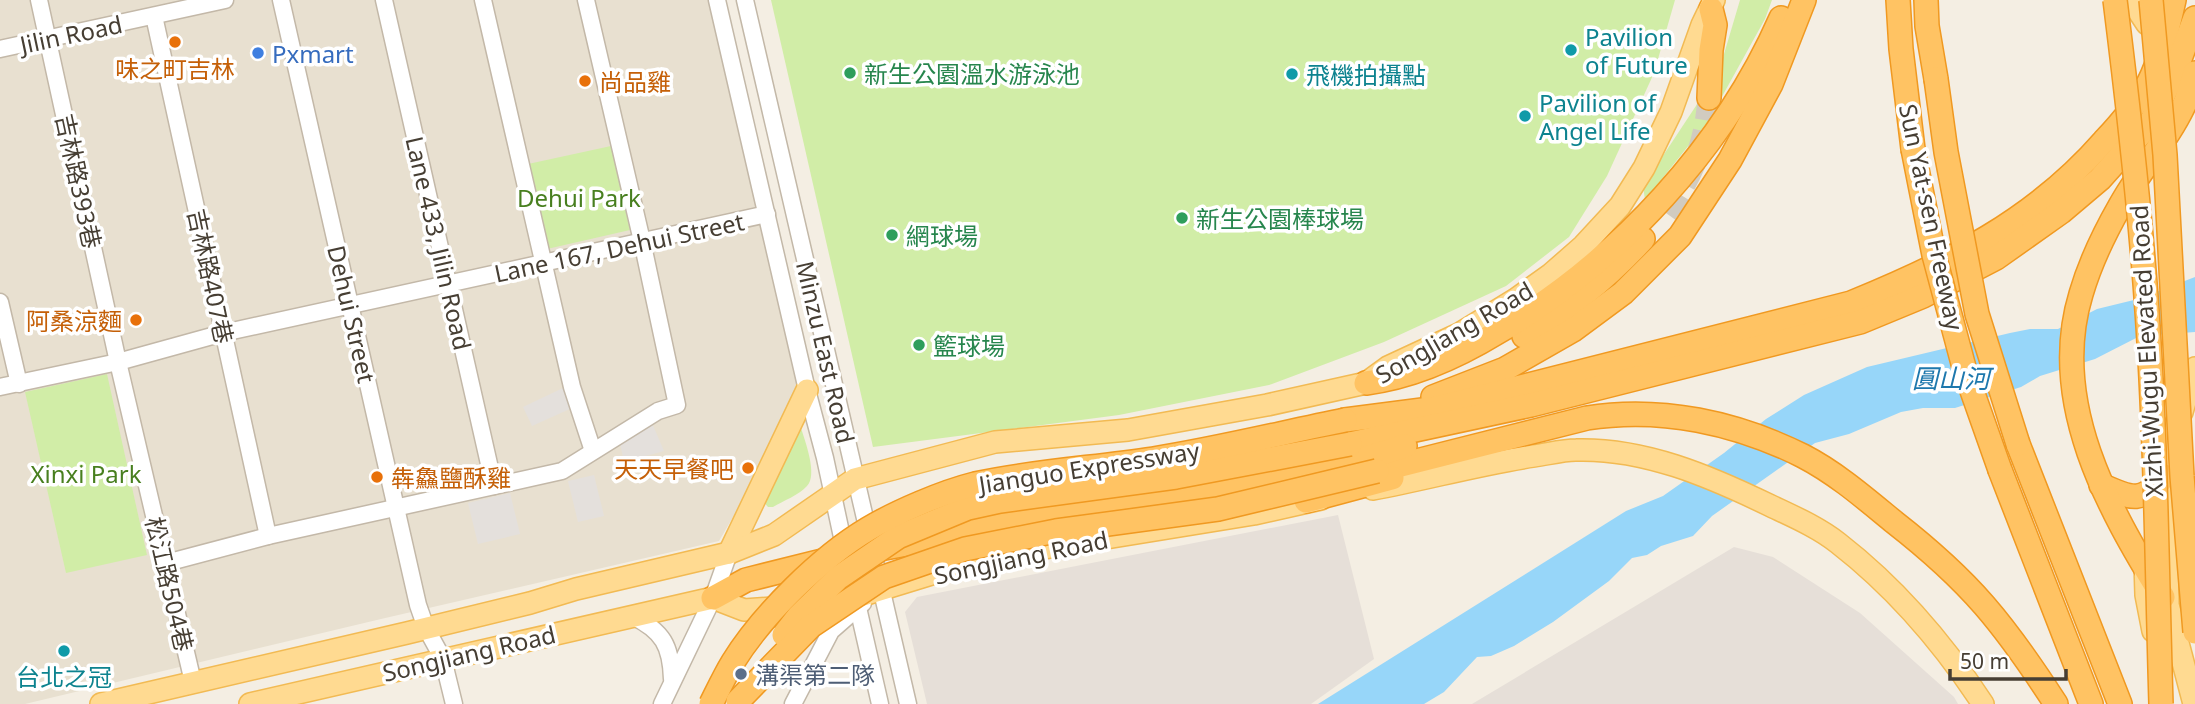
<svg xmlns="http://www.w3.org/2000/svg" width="2195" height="704" viewBox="0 0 2195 704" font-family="'Noto Sans','Noto Sans TC',sans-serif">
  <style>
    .residential { fill: #e8e0d0 }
    .industrial { fill: #e6dfd8 }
    .green { fill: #d1eda7 }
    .parking { fill: #e4e0dc }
    .water { fill: #97d6f9 }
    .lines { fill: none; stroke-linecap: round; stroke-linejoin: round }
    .highway-tunnel { stroke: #d1cbc0; stroke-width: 23; stroke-dasharray: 23 11; stroke-linecap: butt }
    .minor-casing { stroke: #c3b8a8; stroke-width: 19 }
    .major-casing { stroke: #f2ba53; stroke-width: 24 }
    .highway-casing { stroke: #f09921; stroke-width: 26 }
    .minor { stroke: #fff; stroke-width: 16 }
    .major { stroke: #ffda91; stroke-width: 21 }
    .highway { stroke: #ffc363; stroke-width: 23 }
    .highway-bridge-casing { stroke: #f09921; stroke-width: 26; stroke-linecap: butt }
    .highway-bridge { stroke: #ffc363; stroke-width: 23 }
    .food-dot { fill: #e8710a; stroke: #fff; stroke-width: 2.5 }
    .culture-dot { fill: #0f9aa8; stroke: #fff; stroke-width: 2.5 }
    .shop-dot { fill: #3f7fe0; stroke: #fff; stroke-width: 2.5 }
    .leisure-dot { fill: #2e9e5b; stroke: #fff; stroke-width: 2.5 }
    .service-dot { fill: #5c6f8a; stroke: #fff; stroke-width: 2.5 }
    .labels { text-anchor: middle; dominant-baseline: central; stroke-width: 7; stroke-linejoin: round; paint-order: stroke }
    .street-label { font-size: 24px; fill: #463e33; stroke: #fff }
    .culture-label { font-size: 24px; fill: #0d838f; stroke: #fff; text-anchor: start }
    .shop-label { font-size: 24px; fill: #366cbe; stroke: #fff; text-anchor: start }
    .food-label { font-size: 24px; fill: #c56008; stroke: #fff; text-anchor: start }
    .leisure-label { font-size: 24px; fill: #27864d; stroke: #fff; text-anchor: start }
    .park-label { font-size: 24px; fill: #487f1f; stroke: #fff }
    .service-label { font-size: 24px; fill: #4e5e75; stroke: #fff; text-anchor: start }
    .water-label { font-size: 26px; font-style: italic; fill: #1e78ad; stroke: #fff }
  </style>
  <rect width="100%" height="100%" fill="#f4eee3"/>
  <polygon class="residential" points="0,0 712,0 801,392 757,476 719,541 381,619 25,704 0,704"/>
  <g class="industrial">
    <polygon points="1338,515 1374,659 1311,704 927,704 905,612 917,597"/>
    <polygon points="1734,547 1773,557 1860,613 1954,697 1958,704 1472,704"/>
  </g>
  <g class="green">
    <polygon points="771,0 1675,0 1654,73 1607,176 1569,237 1506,286 1384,342 1269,385 1119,415 873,447"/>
    <polygon points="1740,0 1772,0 1765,19 1709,120 1645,200 1643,186 1719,71"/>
    <polygon points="611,146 630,230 547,249 528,164"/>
    <polygon points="107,374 147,555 66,573 25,392"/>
    <path d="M801 428C805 441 818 475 807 486 799 495 783 501 773 507H768L762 500Z"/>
  </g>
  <g class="parking">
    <polygon points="563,388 572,408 532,426 523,407"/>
    <polygon points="652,423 664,451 624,462 619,439"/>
    <polygon points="594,475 604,516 578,522 568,481"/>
    <polygon points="510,493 520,534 478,544 468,503"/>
  </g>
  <polygon class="water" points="2195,277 2195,332 2140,336 2095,359 2040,376 2021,387 1955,408 1923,408 1901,412 1849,434 1815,443 1712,516 1693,536 1661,546 1647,555 1632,558 1609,581 1553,622 1514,646 1491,656 1477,657 1444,692 1424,704 1318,704 1626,511 1663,496 1724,453 1766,419 1804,395 1867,367 2010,333 2030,329 2058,329 2097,309 2138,299"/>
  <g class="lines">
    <path class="highway-tunnel" d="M1666 213C1692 177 1706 143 1709 98"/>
    <g class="minor-casing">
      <g id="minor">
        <polyline points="39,0 118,362 193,682"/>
        <polyline points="281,0 418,605 426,628 443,659 454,704"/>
        <polyline points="384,0 494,486"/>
        <polyline points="483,0 572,387 593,451"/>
        <polyline points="717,0 807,390 825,458 845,551"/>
        <polyline points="745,0 908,704"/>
        <polyline points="154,16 268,536"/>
        <polyline points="0,49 225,0"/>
        <polyline points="0,302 19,384"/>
        <polyline points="0,387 118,362 223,333 767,214"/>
        <polyline points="166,563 268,536 562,471 658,411 677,405 642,241 586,0"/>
        <polyline points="854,590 880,704"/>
        <path d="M632 616C663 631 671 646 672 679"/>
        <polyline points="662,704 713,598 729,553"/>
        <polyline points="793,704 831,631 863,603"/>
      </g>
    </g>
    <g class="major-casing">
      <g id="major">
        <polyline points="2131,0 2147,24"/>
        <polyline points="2178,479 2167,556 2168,605 2194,704"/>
        <path d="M1373 489C1427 479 1480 464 1534 456 1548 454 1563 450 1576 450 1644 448 1709 476 1769 505 1792 516 1818 527 1838 543 1896 588 1943 643 1983 704"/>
        <polyline points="2162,494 2175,425 2182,412 2195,368"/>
        <polyline points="729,553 807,390"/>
        <polyline points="2145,563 2146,595 2153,631"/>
        <polyline points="860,596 951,568 1020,552 1254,514 1321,499"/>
        <polyline points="101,704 407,633 530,603 576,589 729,553 774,535 855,479 995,442 1128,430 1267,405 1366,383 1388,367 1459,334 1516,299 1551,274 1583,246 1620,206 1644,168 1671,112 1702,25 1714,0"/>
        <polyline points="250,704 713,598 744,610 786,607"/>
      </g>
    </g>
    <g class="highway-casing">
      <g id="highway">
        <polyline points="1898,0 1901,49 1913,149"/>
        <polyline points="1926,0 1927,26 1936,79"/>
        <polyline points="1709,98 1711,50 1715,25 1711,9"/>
        <path d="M1524 336C1569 309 1607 278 1643 239"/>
        <path d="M1366 383C1414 377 1457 357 1498 332 1618 262 1725 146 1781 18"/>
        <polyline points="1433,397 1505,369 1573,330 1623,293 1680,236 1730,160 1771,84 1804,0"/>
        <path d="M1345 420 1438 408 1851 303C1949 263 2034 221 2104 141 2121 123 2138 103 2149 82 2160 61 2169 23 2174 0"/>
        <polyline points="1350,444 1531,405 1860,322 1923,296 1996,258 2061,212 2100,179 2151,122 2178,64 2195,18"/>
        <polyline points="2018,444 2120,704"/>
        <polyline points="2000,470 2091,704"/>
        <path d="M1377 471 1587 418C1661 406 1737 423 1803 456 1836 473 1866 499 1894 522 1926 547 1957 574 1984 605 2011 636 2034 670 2056 704"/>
        <path d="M2101 485C2130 498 2142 505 2164 476"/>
        <polyline points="1306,501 1392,478"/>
        <path d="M2163 597C2108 508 2048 402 2081 294 2090 263 2104 234 2120 206 2139 171 2168 140 2185 103 2189 94 2192 83 2195 73"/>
        <polyline points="713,598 746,580 846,555 924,541 981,525 1248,484 1360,460 1405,446"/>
      </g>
    </g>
    <use href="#minor" class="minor"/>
    <use href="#major" class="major"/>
    <use href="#highway" class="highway"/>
    <g class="highway-bridge-casing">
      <g id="highway-bridge">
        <path d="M2115 0C2128 104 2140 207 2147 311 2156 442 2157 573 2161 704"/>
        <polyline points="2151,0 2165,155 2182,476 2195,632"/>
        <polyline points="1936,79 1946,152 1977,314 2018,444"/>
        <polyline points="1913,149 1934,255 1965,371 2000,470"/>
        <polyline points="784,635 799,616 838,578 898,537 968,508 1000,501 1176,477 1350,444"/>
        <polyline points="738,701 811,626 884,577 965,549 1056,531 1218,509 1377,471"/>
        <path d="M711 704C718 690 725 675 733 662 762 615 821 557 868 529 896 512 943 492 975 484 1034 471 1094 468 1153 459 1217 449 1281 433 1345 420"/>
      </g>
    </g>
    <use href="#highway-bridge" class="highway-bridge"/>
  </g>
  <g class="food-dot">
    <circle cx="175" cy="42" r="7"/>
    <circle cx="585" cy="81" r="7"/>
    <circle cx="136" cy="320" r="7"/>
    <circle cx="748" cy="468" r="7"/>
    <circle cx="377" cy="477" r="7"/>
  </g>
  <g class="culture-dot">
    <circle cx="1571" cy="50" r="7"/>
    <circle cx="1292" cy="74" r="7"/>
    <circle cx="1525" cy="116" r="7"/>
    <circle cx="64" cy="651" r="7"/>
  </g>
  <circle class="shop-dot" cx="258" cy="53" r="7"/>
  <g class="leisure-dot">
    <circle cx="850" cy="73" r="7"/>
    <circle cx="1182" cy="218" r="7"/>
    <circle cx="892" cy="235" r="7"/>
    <circle cx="919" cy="345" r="7"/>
  </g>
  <circle class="service-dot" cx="741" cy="674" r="7"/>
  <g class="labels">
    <g class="street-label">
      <text transform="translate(71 34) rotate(-12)">Jilin Road</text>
      <text transform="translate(79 181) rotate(78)">吉林路393巷</text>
      <text transform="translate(1932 217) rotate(78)">Sun Yat-sen Freeway</text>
      <text transform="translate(439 243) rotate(77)">Lane 433, Jilin Road</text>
      <text transform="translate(619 247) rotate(-12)">Lane 167, Dehui Street</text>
      <text transform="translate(211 276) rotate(78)">吉林路407巷</text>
      <text transform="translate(352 314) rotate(77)">Dehui Street</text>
      <text transform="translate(1454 332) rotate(-30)">SongJiang Road</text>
      <text transform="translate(2146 351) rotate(-93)">Xizhi-Wugu Elevated Road</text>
      <text transform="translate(826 352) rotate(77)">Minzu East Road</text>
      <text transform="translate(1089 467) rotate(-9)">Jianguo Expressway</text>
      <text transform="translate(1021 557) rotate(-12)">Songjiang Road</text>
      <text transform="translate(170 584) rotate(77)">松江路504巷</text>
      <text transform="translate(469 653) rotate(-13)">Songjiang Road</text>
    </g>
    <g class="culture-label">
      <text x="1585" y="36">Pavilion<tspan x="1585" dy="28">of Future</tspan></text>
      <text x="1306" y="74">飛機拍攝點</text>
      <text x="1539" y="102">Pavilion of<tspan x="1539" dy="28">Angel Life</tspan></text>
      <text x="64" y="676" text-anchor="middle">台北之冠</text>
    </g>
    <g class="shop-label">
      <text x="272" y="53">Pxmart</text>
    </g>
    <g class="food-label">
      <text x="175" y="68" text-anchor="middle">味之町吉林</text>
      <text x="599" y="81">尚品雞</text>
      <text x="122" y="320" text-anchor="end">阿桑涼麵</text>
      <text x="734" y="468" text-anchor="end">天天早餐吧</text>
      <text x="391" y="477">犇鱻鹽酥雞</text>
    </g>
    <g class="leisure-label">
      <text x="864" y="73">新生公園溫水游泳池</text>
      <text x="1196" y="218">新生公園棒球場</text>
      <text x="906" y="235">網球場</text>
      <text x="933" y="345">籃球場</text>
    </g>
    <g class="park-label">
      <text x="579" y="197">Dehui Park</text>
      <text x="86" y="473">Xinxi Park</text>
    </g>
    <g class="service-label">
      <text x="755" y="674">溝渠第二隊</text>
    </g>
    <g class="water-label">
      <text x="1951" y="378">圓山河</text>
    </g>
  </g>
  <path d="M1950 669v10h116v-10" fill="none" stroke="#463e33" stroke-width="3.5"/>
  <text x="1960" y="669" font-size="21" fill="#463e33" stroke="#ffffff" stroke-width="5" paint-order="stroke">50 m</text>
</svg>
